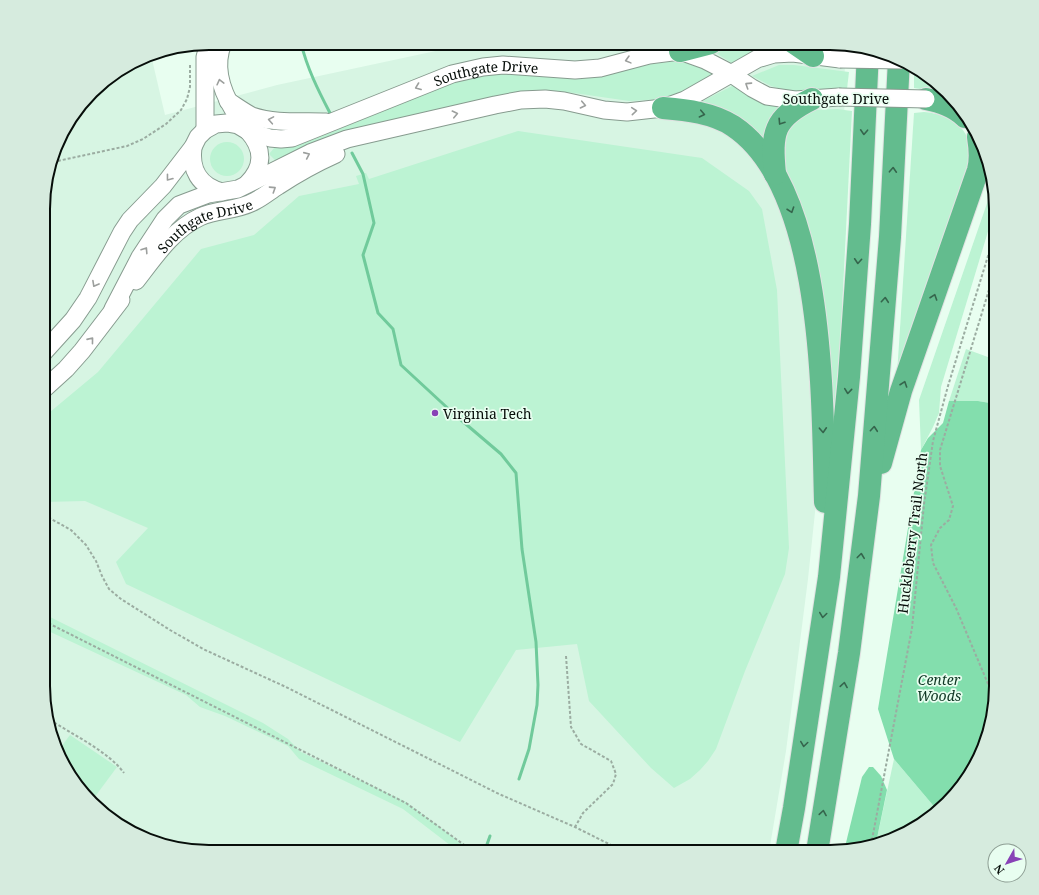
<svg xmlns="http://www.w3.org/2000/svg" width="1039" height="895" viewBox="0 0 1039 895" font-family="'Noto Serif',serif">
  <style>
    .built { fill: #d7f5e3 }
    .green { fill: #bcf3d3 }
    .forest { fill: #83dead }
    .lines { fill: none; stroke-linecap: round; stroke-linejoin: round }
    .stream { stroke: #70ca9b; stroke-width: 3 }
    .secondary-casing { stroke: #879b8f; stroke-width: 19 }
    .highway-casing { stroke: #e1e2e2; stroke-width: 24 }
    .path { stroke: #9baca1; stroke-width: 2; stroke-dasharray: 3 2; stroke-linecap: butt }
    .secondary { stroke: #fff; stroke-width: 17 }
    .highway { stroke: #63bc8e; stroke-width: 22 }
    .secondary-bridge-casing { stroke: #879b8f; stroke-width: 19; stroke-linecap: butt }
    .secondary-bridge { stroke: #fff; stroke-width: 17 }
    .oneway { stroke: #9c9f9d }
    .oneway2 { stroke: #35654c }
    .poi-dot { fill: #8842b6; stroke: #e8fef0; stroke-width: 1.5 }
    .labels { text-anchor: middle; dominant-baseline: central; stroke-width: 3.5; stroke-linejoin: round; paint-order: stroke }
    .street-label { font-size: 14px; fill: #070e0a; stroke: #e8fef0 }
    .poi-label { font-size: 14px; fill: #070e0a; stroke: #e8fef0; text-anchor: start }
    .park-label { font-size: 14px; font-style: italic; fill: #0f3724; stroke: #e8fef0 }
    .rim { fill: none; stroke: #070e0a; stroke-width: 2 }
  </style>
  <rect width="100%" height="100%" fill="#e8fef0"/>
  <polygon class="built" points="473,43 845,44 843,246 808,579 786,751 769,852 209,852 145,839 91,803 60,759 43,697 44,187 65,126 100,84 151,55 165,115 277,85"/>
  <g class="green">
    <polygon points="736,43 779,43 781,46 735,65 716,53"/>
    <polygon points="808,43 841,43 851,46 851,49 816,47"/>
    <polygon points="678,61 702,66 717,75 684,92 662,99 646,100 629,101 567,92 546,92 278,163 269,154 275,147 295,146 315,139 456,81 485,75 504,74 577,79 604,75 652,64"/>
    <polygon points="779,65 794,65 849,72 847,89 795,93 771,86 752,76"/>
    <polygon points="914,72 921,72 948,92 950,95 926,90 914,88"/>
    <polygon points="734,85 764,103 783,108 764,142 695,105"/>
    <polygon points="837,109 852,111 840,349 830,450 779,151 792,121 814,110"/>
    <path d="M924 112C953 115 963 123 973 151L896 390 914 113Z"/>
    <polygon points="518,131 702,158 749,191 762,209 777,290 789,548 785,574 745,671 716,749 708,761 700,770 690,779 674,788 651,768 589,701 577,644 516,650 460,742 126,584 116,562 148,528 85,501 44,502 44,417 98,372 201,249 254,235 299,196 359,184 356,176 366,173 369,179"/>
    <circle cx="227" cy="159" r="17"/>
    <polygon points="993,186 996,198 996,205 941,387 939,413 933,427 921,450 919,400"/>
    <polygon points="966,349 996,360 996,404 978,401 949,401"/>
    <polygon points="44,614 263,723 288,739 301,752 406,802 473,852 459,852 403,809 299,759 288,746 225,716 200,707 186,695 44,629"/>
    <polygon points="70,735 117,767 91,802 60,759 58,751"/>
    <polygon points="894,759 937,810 894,839 876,843"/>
  </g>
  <g class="forest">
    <polygon points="949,401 978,401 996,404 996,686 983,750 947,804 937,810 894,759 878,709 921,450 928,438 943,423"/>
    <polygon points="869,767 873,767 881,776 887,790 876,843 844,851 862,777"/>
  </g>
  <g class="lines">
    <g class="stream">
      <path d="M301 43C307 68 318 90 330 113"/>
      <polyline points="352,153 363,174 374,223 363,255 378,313 393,329 401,365 454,414 501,454 516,473 522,549 536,642 538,685 537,705 529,749 519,779"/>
      <polyline points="485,850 490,836"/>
    </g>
    <g class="secondary-casing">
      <g id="secondary">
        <path d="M223 43C213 67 221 90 234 111"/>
        <path d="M228 101C236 106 244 112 252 116 276 124 301 121 326 122"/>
        <polyline points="205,130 205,57 209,43"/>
        <path d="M193 147C190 170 199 186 222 192"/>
        <path d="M247 184C264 167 264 149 248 131"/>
        <path id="s1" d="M136 281C154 258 172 230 200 217 217 209 238 211 255 201 263 197 270 191 278 186 296 174 316 163 336 154"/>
        <polyline points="113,309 140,257 165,219 179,205 208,194 238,189 310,153 347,139 495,105 521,100 545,99 564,101 604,110 627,112 663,108 685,100 757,59 774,54 793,53 840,59"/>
        <path id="s2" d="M44 352 73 320 88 298 122 232 130 220 163 186 193 147 198 137 205 130 216 124 227 123 238 125 248 131 270 138 281 139 292 138 452 74 483 67 503 65 575 70 600 68 649 55 680 51 705 60 730 73 752 88 767 96 795 100 839 97"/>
        <polyline points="44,389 66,369 82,351 121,300"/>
      </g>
    </g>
    <g class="highway-casing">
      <g id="highway">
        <polyline points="794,43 813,56"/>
        <polyline points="680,51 711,43"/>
        <path d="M926 99C940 102 954 106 965 117"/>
        <path d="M663 108C687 110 713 113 733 126 826 188 822 401 825 502"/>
        <path d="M775 174C771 133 773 118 812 99"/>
        <path d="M881 463 901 391 978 170C981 159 980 149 978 137"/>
        <polyline points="786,852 794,808 829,577 849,377 860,224 868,51"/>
        <polyline points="817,852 849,653 869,496 890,237 899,59"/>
      </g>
    </g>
    <g class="path">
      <polyline points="53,162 127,146 143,139 166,124 181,110 187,99 190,87 190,64"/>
      <polyline points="44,515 71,530 86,545 96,561 102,576 109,589 121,599 170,630 203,649 286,687 499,794 575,827 625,852"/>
      <polyline points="44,621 406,803 474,852"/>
      <polyline points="566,656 571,727 581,744 611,761 616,774 613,784 583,813 575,827"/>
      <polyline points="994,698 956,608 933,563 931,545 940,528 949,520 953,506 940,466 940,450 996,267"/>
      <path d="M50 720C72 734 109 752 124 773"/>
      <polyline points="871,845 912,628 924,504 933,441 948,386 996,230"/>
    </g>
    <use href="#secondary" class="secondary"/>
    <use href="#highway" class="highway"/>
    <g class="secondary-bridge-casing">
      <g id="secondary-bridge">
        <polyline points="840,59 902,60"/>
        <polyline points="839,97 926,99"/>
      </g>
    </g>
    <use href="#secondary-bridge" class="secondary-bridge"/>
  </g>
  <defs><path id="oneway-chevron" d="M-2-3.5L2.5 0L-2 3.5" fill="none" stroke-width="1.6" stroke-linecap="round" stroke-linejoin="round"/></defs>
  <g class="oneway">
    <use href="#oneway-chevron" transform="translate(628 60) rotate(165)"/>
    <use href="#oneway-chevron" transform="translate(220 82) rotate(-104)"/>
    <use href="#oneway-chevron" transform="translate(748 85) rotate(-147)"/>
    <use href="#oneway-chevron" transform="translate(418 87) rotate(159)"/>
    <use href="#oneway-chevron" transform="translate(583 105) rotate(12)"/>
    <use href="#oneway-chevron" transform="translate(634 111) rotate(-5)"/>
    <use href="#oneway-chevron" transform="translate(455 114) rotate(-13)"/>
    <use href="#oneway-chevron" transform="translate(271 120) rotate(-170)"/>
    <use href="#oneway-chevron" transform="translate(307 155) rotate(-24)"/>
    <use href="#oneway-chevron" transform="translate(169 178) rotate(128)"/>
    <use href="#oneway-chevron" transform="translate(273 189) rotate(-33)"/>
    <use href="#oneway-chevron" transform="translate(145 250) rotate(-57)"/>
    <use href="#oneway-chevron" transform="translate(95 284) rotate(119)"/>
    <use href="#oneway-chevron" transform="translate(91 340) rotate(-51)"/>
  </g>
  <g class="oneway2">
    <use href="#oneway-chevron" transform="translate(702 114) rotate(12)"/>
    <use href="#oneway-chevron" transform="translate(781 122) rotate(123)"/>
    <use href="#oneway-chevron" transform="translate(864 132) rotate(93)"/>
    <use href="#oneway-chevron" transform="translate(893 170) rotate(-87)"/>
    <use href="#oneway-chevron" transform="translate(791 210) rotate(71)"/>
    <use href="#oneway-chevron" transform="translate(858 261) rotate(94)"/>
    <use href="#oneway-chevron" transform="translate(934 297) rotate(-71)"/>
    <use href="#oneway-chevron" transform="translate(885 300) rotate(-85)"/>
    <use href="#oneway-chevron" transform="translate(904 384) rotate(-71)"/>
    <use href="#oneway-chevron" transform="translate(848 391) rotate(96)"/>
    <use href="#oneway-chevron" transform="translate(874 429) rotate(-85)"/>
    <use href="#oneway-chevron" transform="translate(823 430) rotate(87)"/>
    <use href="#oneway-chevron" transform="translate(861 556) rotate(-83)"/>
    <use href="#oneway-chevron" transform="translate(823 615) rotate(98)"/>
    <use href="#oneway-chevron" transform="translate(844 685) rotate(-81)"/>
    <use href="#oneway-chevron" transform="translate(804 744) rotate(98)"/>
    <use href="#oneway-chevron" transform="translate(823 813) rotate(-81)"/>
  </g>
  <circle class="poi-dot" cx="435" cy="413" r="4"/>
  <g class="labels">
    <g class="street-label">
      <text stroke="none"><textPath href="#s2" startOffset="574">Southgate Drive</textPath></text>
      <text x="836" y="98">Southgate Drive</text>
      <text stroke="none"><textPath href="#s1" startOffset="92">Southgate Drive</textPath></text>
      <text transform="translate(912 533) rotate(-83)">Huckleberry Trail North</text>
    </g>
    <g class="poi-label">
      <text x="443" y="413">Virginia Tech</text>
    </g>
    <g class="park-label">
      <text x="939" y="679">Center<tspan x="939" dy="16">Woods</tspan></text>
    </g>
  </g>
  <path d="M0 0H1039V895H0ZM209 50H830A159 159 0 0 1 989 209V686A159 159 0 0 1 830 845H209A159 159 0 0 1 50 686V209A159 159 0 0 1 209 50Z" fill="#d6ebde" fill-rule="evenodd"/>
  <path class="rim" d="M209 50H830A159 159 0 0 1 989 209V686A159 159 0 0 1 830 845H209A159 159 0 0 1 50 686V209A159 159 0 0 1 209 50Z"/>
  <g transform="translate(1007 863) rotate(231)"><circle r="19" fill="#e8fef0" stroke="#8e9e94"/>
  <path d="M0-3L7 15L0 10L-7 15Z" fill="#8842b6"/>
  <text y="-6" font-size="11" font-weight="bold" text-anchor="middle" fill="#070e0a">N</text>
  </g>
</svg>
